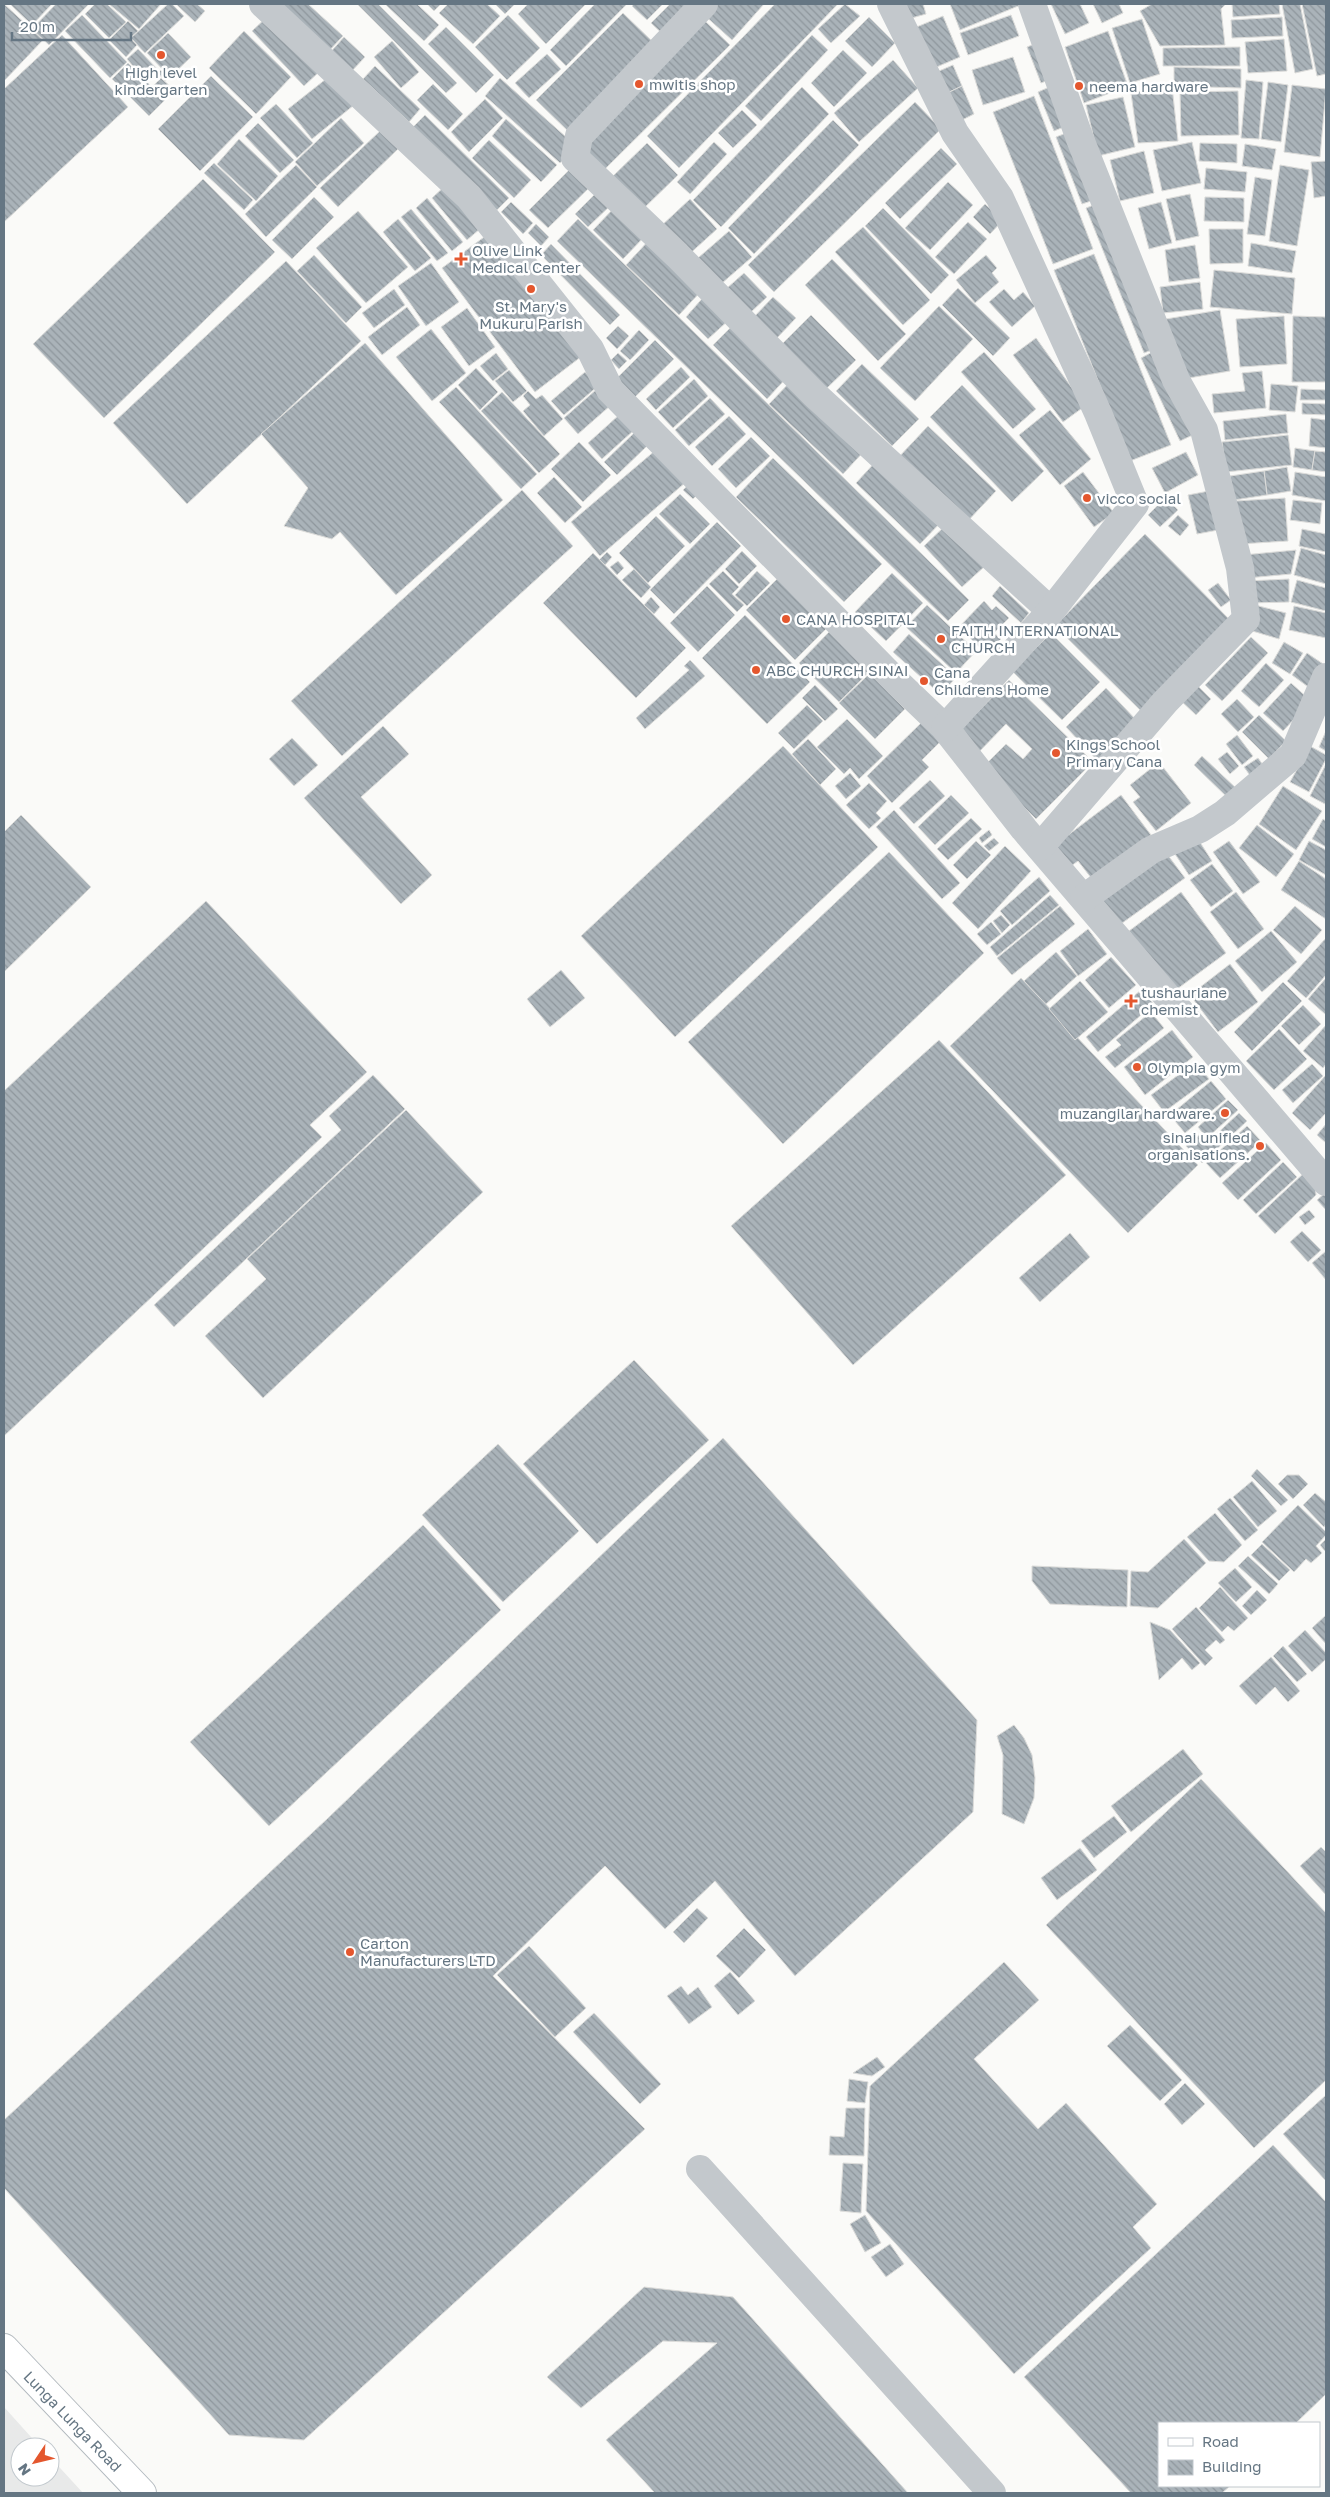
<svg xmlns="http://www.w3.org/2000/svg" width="1330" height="2497" viewBox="0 0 1330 2497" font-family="'Golos Text',sans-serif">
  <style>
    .built { fill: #e8e9e9 }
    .building { fill: url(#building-back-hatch); stroke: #dcdcda }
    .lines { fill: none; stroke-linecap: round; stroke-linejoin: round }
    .secondary-casing { stroke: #b3babf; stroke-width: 30 }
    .street { stroke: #c3c8cc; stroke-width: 28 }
    .secondary { stroke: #fff; stroke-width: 28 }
    .poi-dot { fill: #e4572e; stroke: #fff; stroke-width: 2 }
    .labels { text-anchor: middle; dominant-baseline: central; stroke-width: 5; stroke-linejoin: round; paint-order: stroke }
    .poi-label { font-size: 15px; fill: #657683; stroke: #fff; text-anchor: start }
    .street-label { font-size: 15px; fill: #657683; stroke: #fff }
  </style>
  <defs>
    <pattern id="building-back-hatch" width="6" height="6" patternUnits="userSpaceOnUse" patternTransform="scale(1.25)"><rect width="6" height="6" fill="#aab3b9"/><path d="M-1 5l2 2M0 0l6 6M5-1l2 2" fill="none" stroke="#8e969c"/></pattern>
  </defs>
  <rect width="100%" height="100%" fill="#fafaf8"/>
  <polygon class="built" points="4,2407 40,2447 20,2447 20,2477 50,2477 50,2457 83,2493 4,2493"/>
  <g class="building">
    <polygon points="4,4 43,40 4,81"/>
    <polygon points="10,4 52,4 32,25"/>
    <polygon points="56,4 89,4 49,45 32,29"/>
    <polygon points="95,4 107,4 126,22 109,38 85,14"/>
    <polygon points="109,4 161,4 139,29"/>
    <polygon points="168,4 172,4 184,16 145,53 131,38"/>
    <polygon points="176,4 197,4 205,11 195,22"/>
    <polygon points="270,4 308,4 343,36 325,55"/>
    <polygon points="357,4 378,4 457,83 446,93"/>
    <polygon points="385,4 417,4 439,25 424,41"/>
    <polygon points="427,4 441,4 434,11"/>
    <polygon points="448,4 487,4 500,16 473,44 439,13"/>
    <polygon points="495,4 515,4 505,14"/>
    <polygon points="528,4 586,4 546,44 518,14"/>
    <polygon points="595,4 627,4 566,66 550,50"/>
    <polygon points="634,4 663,4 647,20 632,6"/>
    <polygon points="670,4 684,4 692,11 666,37 651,23"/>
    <polygon points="710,4 764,4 732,40 702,13"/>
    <polygon points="775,4 838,4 679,168 647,136"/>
    <polygon points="845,4 860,16 831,43 818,29"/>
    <polygon points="904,4 923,4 926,14 908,19"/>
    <polygon points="950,4 1023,4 960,30"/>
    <polygon points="1051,4 1080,4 1089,23 1065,34"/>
    <polygon points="1093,4 1119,4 1123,13 1102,23"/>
    <polygon points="1152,4 1226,4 1221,9 1225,45 1160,46 1140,11"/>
    <polygon points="1232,4 1279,4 1280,14 1233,17"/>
    <polygon points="1282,4 1300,4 1313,69 1295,73"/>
    <polygon points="1302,4 1326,4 1326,74 1317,76"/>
    <polygon points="623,13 657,46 571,134 536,100"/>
    <polygon points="82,15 127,62 110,78 65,31"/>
    <polygon points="508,15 540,48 507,80 475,47"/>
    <polygon points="1011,15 1019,36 968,55 960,33"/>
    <polygon points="268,16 320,71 304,86 252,31"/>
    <polygon points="943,16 960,57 925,72 907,31"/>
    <polygon points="869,17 895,43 872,67 845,41"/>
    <polygon points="1282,17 1283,36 1232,38 1231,20"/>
    <polygon points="703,19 730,45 603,171 577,145"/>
    <polygon points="1142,19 1160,74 1130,83 1112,28"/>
    <polygon points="128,21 138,31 130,38 137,45 126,57 109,40"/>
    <polygon points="446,27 494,75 476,93 428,44"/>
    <polygon points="244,31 291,77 256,114 209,68"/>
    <polygon points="1108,31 1128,86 1084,103 1065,47"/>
    <polygon points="168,33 191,57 170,77 147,53"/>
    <polygon points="62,35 128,107 4,222 4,89"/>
    <polygon points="812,35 828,50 761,121 745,106"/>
    <polygon points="344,37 365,57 349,74 328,55"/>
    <polygon points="1284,39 1287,71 1248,73 1245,42"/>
    <polygon points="392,41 419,72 401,88 374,57"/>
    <polygon points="1042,41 1056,77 1041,83 1027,47"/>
    <polygon points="1240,47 1240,66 1163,66 1163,48"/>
    <polygon points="138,49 159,71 147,82 127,59"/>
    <polygon points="843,50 867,73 834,107 811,83"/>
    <polygon points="547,54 561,69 529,98 515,83"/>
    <polygon points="1013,57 1025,92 983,105 972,70"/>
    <polygon points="893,60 918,88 859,142 834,113"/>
    <polygon points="128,63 165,100 149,116 112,79"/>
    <polygon points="953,65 962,86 941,96 932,74"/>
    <polygon points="375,66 420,109 409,122 363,79"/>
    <polygon points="1174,67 1241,69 1241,88 1174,86"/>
    <polygon points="161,70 169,78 165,81 158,73"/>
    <polygon points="331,75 354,105 312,139 288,109"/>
    <polygon points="211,76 253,117 200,171 158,129"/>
    <polygon points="161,78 173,89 164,97 153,86"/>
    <polygon points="500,78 576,146 560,163 485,96"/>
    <polygon points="1246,80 1263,82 1259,139 1241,138"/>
    <polygon points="1268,82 1288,85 1281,142 1261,139"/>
    <polygon points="433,84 463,114 448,130 417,100"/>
    <polygon points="1054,85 1071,124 1054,131 1038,92"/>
    <polygon points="1292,85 1326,89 1320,157 1284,152"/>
    <polygon points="962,86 974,114 954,124 941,96"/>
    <polygon points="1172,86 1178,141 1138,143 1131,93"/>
    <polygon points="802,87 829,114 721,227 693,200"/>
    <polygon points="1238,91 1239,135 1181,136 1180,92"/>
    <polygon points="1034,96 1093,249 1053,264 993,112"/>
    <polygon points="1123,97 1135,147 1098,156 1086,105"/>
    <polygon points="485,99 503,118 469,152 451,132"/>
    <polygon points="915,102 941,129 774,292 748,265"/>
    <polygon points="276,104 313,143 297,158 260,118"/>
    <polygon points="742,110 757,125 733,148 718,133"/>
    <polygon points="425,115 509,198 497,210 412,128"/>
    <polygon points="341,118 364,143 317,186 295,162"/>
    <polygon points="506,119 557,165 541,182 492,136"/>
    <polygon points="833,120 859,145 754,254 728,228"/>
    <polygon points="258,123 294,160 280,173 245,136"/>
    <polygon points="1074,130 1100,198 1082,204 1056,137"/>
    <polygon points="380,131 398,149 338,207 320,188"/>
    <polygon points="239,139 278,176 256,201 217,164"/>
    <polygon points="489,140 531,180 514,198 472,158"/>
    <polygon points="714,142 727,154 690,194 677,182"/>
    <polygon points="1192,142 1201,183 1162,191 1153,150"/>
    <polygon points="647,143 678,175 642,210 611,178"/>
    <polygon points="1200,143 1237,144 1237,163 1199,161"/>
    <polygon points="1245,144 1276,149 1272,170 1242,166"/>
    <polygon points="941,148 957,164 900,219 885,203"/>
    <polygon points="1144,151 1154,193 1120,201 1110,160"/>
    <polygon points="1326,161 1326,196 1314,198 1311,162"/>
    <polygon points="214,163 253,200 244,210 204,173"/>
    <polygon points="296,165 317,187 266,237 245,214"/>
    <polygon points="574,165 593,184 548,228 529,210"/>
    <polygon points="1280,165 1309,170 1297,246 1269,241"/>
    <polygon points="1206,168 1247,172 1245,192 1204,189"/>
    <polygon points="1255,177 1272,180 1265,236 1247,234"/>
    <polygon points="203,179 275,252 104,418 33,344"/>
    <polygon points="948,182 973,205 930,250 905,228"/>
    <polygon points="445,186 481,228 467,240 432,198"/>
    <polygon points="600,189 613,203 588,227 575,214"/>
    <polygon points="1190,194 1199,236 1176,241 1166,199"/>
    <polygon points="314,197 334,217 292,259 272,240"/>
    <polygon points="1205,197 1244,198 1244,222 1204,221"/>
    <polygon points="427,198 463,242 452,251 416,208"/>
    <polygon points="690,199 717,229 685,258 659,228"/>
    <polygon points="511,202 533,223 523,234 501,212"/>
    <polygon points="1102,202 1159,347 1144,353 1086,208"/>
    <polygon points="1161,202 1172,243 1149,249 1138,208"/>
    <polygon points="985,204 1003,220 990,234 973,217"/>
    <polygon points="616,206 646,235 623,259 593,230"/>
    <polygon points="883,208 949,275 931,294 865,226"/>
    <polygon points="411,209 448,253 437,261 401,217"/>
    <polygon points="358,211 408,267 366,303 316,248"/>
    <polygon points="398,219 431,258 415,271 383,232"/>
    <polygon points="578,219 969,600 948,621 557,241"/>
    <polygon points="968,222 987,239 954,274 935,257"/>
    <polygon points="536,224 549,237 541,246 528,233"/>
    <polygon points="863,227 930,300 903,325 835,252"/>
    <polygon points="1209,229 1243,229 1243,263 1210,264"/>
    <polygon points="729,231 752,257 721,284 698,258"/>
    <polygon points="491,232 582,356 535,392 442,268"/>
    <polygon points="651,238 704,288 679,315 626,265"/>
    <polygon points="1251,243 1296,251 1292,273 1248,266"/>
    <polygon points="551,244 620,315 610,325 541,255"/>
    <polygon points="1195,245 1200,278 1169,282 1165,250"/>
    <polygon points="1094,254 1171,445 1130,461 1054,270"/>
    <polygon points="314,255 362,307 346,323 297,271"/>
    <polygon points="986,255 997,268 992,273 999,282 975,303 956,280"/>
    <polygon points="832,259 906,334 878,361 805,285"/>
    <polygon points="286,261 361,341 187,504 113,423"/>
    <polygon points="431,263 459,302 426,326 398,286"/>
    <polygon points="1214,270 1295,278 1292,314 1210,307"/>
    <polygon points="744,273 767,297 750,313 726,289"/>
    <polygon points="1200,282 1203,309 1163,313 1160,287"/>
    <polygon points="958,288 1010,338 993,356 942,305"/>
    <polygon points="394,289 405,305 374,328 362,313"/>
    <polygon points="1004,289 1014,300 1023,292 1035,306 1012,327 989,302"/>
    <polygon points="707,293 731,318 708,339 686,317"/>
    <polygon points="773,297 796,318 775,340 752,319"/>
    <polygon points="939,306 973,339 915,401 880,368"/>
    <polygon points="407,307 420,325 382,355 368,337"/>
    <polygon points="467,308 495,347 469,366 441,327"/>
    <polygon points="1220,310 1230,371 1177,380 1166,319"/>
    <polygon points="811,315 856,360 826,389 782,344"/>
    <polygon points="1284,316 1287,364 1240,367 1236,319"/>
    <polygon points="1293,316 1326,317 1326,382 1292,382"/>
    <polygon points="737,321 790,374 767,399 713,345"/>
    <polygon points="618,326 629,336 617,349 606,338"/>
    <polygon points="431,329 466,373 432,401 396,357"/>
    <polygon points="639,330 649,340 630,360 620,351"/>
    <polygon points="1036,338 1085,406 1063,422 1013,355"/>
    <polygon points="655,340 674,359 634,398 615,380"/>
    <polygon points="365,343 503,500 396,595 340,532 332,539 284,526 308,488 261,434"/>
    <polygon points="1158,349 1197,433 1180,441 1141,358"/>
    <polygon points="984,352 1036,409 1013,429 961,372"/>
    <polygon points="496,353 508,369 493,381 480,366"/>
    <polygon points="618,353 627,361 619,369 611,360"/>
    <polygon points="862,364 919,419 892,446 836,391"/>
    <polygon points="681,367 690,377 656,410 646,399"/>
    <polygon points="476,368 498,392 480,410 458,385"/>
    <polygon points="509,370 527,391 513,402 495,381"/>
    <polygon points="1262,371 1266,408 1214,413 1212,394 1245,391 1242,373"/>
    <polygon points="585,372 598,386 564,415 551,401"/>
    <polygon points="794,378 867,448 843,474 769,404"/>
    <polygon points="694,379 708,396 673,428 658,412"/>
    <polygon points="1271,384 1298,386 1295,412 1269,410"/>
    <polygon points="962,385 1044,471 1012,502 930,417"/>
    <polygon points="456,387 537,474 521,489 439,402"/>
    <polygon points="597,389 611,405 578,434 564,418"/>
    <polygon points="1301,389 1326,390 1326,400 1300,400"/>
    <polygon points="528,391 536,399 542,395 563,419 544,436 523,411 530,405 523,396"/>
    <polygon points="502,392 560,454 539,473 481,411"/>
    <polygon points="710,398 725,414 689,446 675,430"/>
    <polygon points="1302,403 1326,404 1326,415 1302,414"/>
    <polygon points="1050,410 1091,459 1060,485 1019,435"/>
    <polygon points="1286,414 1288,433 1225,440 1223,421"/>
    <polygon points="619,415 633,431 602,459 588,443"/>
    <polygon points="729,416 746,434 712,466 695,447"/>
    <polygon points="1311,418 1326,420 1326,448 1309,446"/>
    <polygon points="928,426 996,491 965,524 897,459"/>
    <polygon points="634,433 647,446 617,475 604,462"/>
    <polygon points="1288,435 1292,465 1226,472 1222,442"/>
    <polygon points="751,437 770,456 736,488 718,469"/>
    <polygon points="579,442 611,475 583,502 551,469"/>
    <polygon points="1295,448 1315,451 1312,470 1293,467"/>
    <polygon points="657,449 686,482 600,556 571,522"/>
    <polygon points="1315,451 1326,452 1326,472 1312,470"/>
    <polygon points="1186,452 1198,475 1165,493 1152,468"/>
    <polygon points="773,458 882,564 844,602 736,497"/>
    <polygon points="879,458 943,520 920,544 856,483"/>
    <polygon points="1287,467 1291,491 1267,495 1264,471"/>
    <polygon points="1264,471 1267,495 1234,500 1230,476"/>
    <polygon points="1083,472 1114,513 1094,527 1064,486"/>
    <polygon points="1295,472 1326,477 1326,501 1292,495"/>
    <polygon points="554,477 582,507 565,523 537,493"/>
    <polygon points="689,484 698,494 693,499 683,490"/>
    <polygon points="522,490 573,546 342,756 291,701"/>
    <polygon points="1209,491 1218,530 1197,534 1188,495"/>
    <polygon points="680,494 710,524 690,544 659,514"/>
    <polygon points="1166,497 1178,510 1160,527 1148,515"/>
    <polygon points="1285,498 1288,541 1239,544 1236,501"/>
    <polygon points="1293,500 1322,503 1320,524 1290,520"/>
    <polygon points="1178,515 1189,525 1180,536 1168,526"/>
    <polygon points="656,516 685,546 648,583 619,553"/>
    <polygon points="717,522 741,546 674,614 650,590"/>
    <polygon points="947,524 985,566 962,587 924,546"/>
    <polygon points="1302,529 1326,534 1326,552 1299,546"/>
    <polygon points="1145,534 1230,620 1141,711 1055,626"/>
    <polygon points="1301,548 1326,555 1326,584 1294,575"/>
    <polygon points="1296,550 1291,574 1247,578 1243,555"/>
    <polygon points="742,551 757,566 739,584 725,569"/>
    <polygon points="607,552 612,557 605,565 599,560"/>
    <polygon points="593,553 686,648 636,698 543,603"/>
    <polygon points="618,561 624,568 617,575 610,567"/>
    <polygon points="634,569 651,587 641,598 622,580"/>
    <polygon points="723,571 739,587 732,594 744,605 737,612 709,584"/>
    <polygon points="757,571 770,583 747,606 735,595"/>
    <polygon points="892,573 923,603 886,641 855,612"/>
    <polygon points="778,578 827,628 795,660 746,610"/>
    <polygon points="1289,579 1289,602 1249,603 1247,581"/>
    <polygon points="1297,580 1326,588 1326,611 1291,602"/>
    <polygon points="1218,583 1231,600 1221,607 1208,590"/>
    <polygon points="707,586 735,615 698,652 670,623"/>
    <polygon points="1000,586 1029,613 1021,623 992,596"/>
    <polygon points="651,597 660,607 654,614 644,605"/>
    <polygon points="984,601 992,610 996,606 1009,618 994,633 1001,639 986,654 959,627"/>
    <polygon points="927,605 976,651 956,673 906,627"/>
    <polygon points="1255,605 1286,613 1279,639 1249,630"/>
    <polygon points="1294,606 1326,613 1326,638 1289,630"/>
    <polygon points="745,615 810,682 767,724 702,658"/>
    <polygon points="829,632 869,672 839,702 799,663"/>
    <polygon points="1051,633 1100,682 1062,720 1012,671"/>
    <polygon points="909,634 956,677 941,695 893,652"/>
    <polygon points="1251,637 1268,653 1222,701 1205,685"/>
    <polygon points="1284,642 1303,653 1290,674 1272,663"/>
    <polygon points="1307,653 1326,666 1311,689 1292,675"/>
    <polygon points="690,660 705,676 645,729 636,718 689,670 684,666"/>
    <polygon points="1266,663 1284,680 1259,707 1241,691"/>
    <polygon points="870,673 905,709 875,739 839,703"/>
    <polygon points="1191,679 1211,699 1196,715 1175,695"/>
    <polygon points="1009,680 1093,762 1036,819 983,767 1006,744 1023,759 1032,749 1006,724 974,757 954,736"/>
    <polygon points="1291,683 1311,701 1283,731 1263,713"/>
    <polygon points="815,685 838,709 825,721 802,698"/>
    <polygon points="1106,688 1137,721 1097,760 1066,727"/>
    <polygon points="1237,699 1254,717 1238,732 1221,714"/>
    <polygon points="807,705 823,721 794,749 778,733"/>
    <polygon points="1259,715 1286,741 1269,759 1242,732"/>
    <polygon points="847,719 883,756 859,779 850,768 844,774 817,747"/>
    <polygon points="923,721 942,740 922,760 929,767 892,803 867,776"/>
    <polygon points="383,726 409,754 361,797 432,875 401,904 304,798"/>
    <polygon points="1326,731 1326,751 1319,747"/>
    <polygon points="1237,735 1253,756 1242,765 1226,744"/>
    <polygon points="292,738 318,765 294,786 269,759"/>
    <polygon points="808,739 836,769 820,785 792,754"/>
    <polygon points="783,746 878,847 675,1037 581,936"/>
    <polygon points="1310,746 1326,755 1326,759 1309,792 1290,782"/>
    <polygon points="1227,752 1239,766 1230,774 1218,759"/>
    <polygon points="1202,756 1238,790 1229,799 1194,765"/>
    <polygon points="1258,758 1268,772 1254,781 1244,767"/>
    <polygon points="1159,762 1191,803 1156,831 1133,802 1140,797 1130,785"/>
    <polygon points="1326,764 1326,802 1325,804 1310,796"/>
    <polygon points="850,773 861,786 846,799 835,786"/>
    <polygon points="930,780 945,796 914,824 899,808"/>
    <polygon points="869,783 887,801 876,813 881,818 869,829 846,805"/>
    <polygon points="1283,786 1322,811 1296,850 1259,824"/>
    <polygon points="951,795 969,813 935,845 918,827"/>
    <polygon points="1121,795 1151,835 1092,879 1078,861 1071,866 1055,845"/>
    <polygon points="894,810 960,883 942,899 876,827"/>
    <polygon points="21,815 91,887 4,972 4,832"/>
    <polygon points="971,818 982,829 948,860 937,849"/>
    <polygon points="1323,819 1326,821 1326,847 1312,839"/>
    <polygon points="1257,825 1294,854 1276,877 1239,848"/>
    <polygon points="989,830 992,835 982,843 979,838"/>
    <polygon points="1194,833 1212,861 1189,875 1171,848"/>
    <polygon points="994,838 999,843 989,851 984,846"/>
    <polygon points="976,841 991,855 967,879 953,865"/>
    <polygon points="1229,841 1260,882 1243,894 1213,852"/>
    <polygon points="1309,841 1326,850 1326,875 1299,860"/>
    <polygon points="1005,846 1031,871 978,929 952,903"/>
    <polygon points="1164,850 1185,878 1118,926 1097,898"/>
    <polygon points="889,852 984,953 783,1144 688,1042"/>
    <polygon points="1299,861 1326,879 1326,919 1281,890"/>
    <polygon points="1212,864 1233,891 1211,907 1190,880"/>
    <polygon points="1039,877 1050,891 1012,925 1000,911"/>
    <polygon points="1181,892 1226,953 1173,992 1129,931"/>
    <polygon points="1236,892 1264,929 1238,949 1210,912"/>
    <polygon points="1050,895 1059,905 997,956 990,947"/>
    <polygon points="206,901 367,1072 310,1125 322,1137 4,1436 4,1091"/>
    <polygon points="1060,906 1075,924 1012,975 997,958"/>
    <polygon points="1295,906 1322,930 1301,954 1273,930"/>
    <polygon points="1001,915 1010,925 1002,933 993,921"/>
    <polygon points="991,922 1001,934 987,945 977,934"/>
    <polygon points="1088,929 1107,954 1078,976 1060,951"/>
    <polygon points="1271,931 1297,962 1262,992 1235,961"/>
    <polygon points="1326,938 1326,975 1306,998 1287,981"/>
    <polygon points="1056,952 1077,976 1045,1005 1024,981"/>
    <polygon points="1111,957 1136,985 1109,1008 1085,980"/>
    <polygon points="1230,964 1258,1002 1218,1032 1190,995"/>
    <polygon points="561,970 585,998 550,1027 527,999"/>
    <polygon points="1021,978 1198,1165 1128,1233 950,1046"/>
    <polygon points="1326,978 1326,1013 1325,1014 1308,999"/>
    <polygon points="1080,981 1108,1012 1075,1040 1049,1009"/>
    <polygon points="1283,982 1302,1001 1252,1051 1234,1032"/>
    <polygon points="1141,990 1154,1004 1098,1052 1086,1037"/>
    <polygon points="1303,1005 1321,1024 1299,1045 1281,1026"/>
    <polygon points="1151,1012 1164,1028 1115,1068 1105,1057 1121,1045 1116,1040"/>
    <polygon points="1326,1025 1326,1064 1323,1068 1303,1051"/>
    <polygon points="1279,1029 1307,1059 1274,1090 1246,1061"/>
    <polygon points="1172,1030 1193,1057 1145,1095 1124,1067"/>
    <polygon points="939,1040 1066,1175 853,1365 731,1226"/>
    <polygon points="1196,1062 1209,1079 1164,1112 1151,1095"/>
    <polygon points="1312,1064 1323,1076 1293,1103 1282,1090"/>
    <polygon points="373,1075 405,1109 174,1327 154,1305 341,1130 329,1116"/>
    <polygon points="1326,1075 1326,1113 1310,1130 1292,1113"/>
    <polygon points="1211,1081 1226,1099 1185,1133 1170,1115"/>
    <polygon points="1228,1100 1238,1110 1207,1138 1198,1127"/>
    <polygon points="406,1110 483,1192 263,1398 205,1336 266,1279 247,1259"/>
    <polygon points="1239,1113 1247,1121 1202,1163 1186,1146 1199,1135 1207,1143"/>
    <polygon points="1326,1124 1326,1143 1317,1135"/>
    <polygon points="1247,1126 1261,1141 1220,1178 1206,1163"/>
    <polygon points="1266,1143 1281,1160 1238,1200 1222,1183"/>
    <polygon points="1283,1162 1297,1177 1256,1214 1243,1200"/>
    <polygon points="1304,1173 1315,1184 1316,1195 1275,1234 1258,1216"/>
    <polygon points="1325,1193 1326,1195 1326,1210 1317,1200"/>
    <polygon points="1309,1210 1315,1217 1305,1225 1299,1217"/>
    <polygon points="1302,1231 1321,1250 1308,1262 1290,1242"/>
    <polygon points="1070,1233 1090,1257 1040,1302 1019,1278"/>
    <polygon points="1326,1251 1326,1280 1312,1263"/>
    <polygon points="634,1360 709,1440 597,1544 523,1464"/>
    <polygon points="723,1438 977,1720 973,1812 795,1976 715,1881 665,1929 605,1866 493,1976 645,2129 304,2440 229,2435 4,2188 4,2120 327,1819"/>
    <polygon points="498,1444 579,1531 503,1602 422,1515"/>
    <polygon points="1257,1469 1288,1500 1281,1506 1251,1476"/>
    <polygon points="1287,1475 1299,1475 1308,1484 1293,1499 1278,1484"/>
    <polygon points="1252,1481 1277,1511 1258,1527 1233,1497"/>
    <polygon points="1315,1493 1326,1502 1326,1524 1324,1527 1303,1505"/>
    <polygon points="1230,1498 1258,1530 1245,1541 1217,1509"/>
    <polygon points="1298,1505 1326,1532 1326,1535 1316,1546 1322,1553 1311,1563 1306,1559 1294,1572 1262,1542"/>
    <polygon points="1215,1513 1242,1545 1224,1562 1209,1561 1187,1537"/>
    <polygon points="423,1525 501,1610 269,1826 190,1742"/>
    <polygon points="1184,1539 1206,1563 1158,1608 1130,1606 1131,1571 1148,1572"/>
    <polygon points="1326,1539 1326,1550 1325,1551 1320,1545"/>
    <polygon points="1262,1544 1290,1570 1279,1581 1251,1555"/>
    <polygon points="1248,1556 1278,1584 1269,1594 1238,1566"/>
    <polygon points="1032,1566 1128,1570 1127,1607 1050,1604 1032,1581"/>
    <polygon points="1235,1568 1252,1587 1236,1602 1218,1583"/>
    <polygon points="1220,1587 1248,1618 1234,1631 1228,1626 1222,1632 1199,1608"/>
    <polygon points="1257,1590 1267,1600 1251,1615 1242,1606"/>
    <polygon points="1196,1607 1225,1640 1220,1644 1216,1640 1205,1650 1213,1658 1205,1666 1172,1629"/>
    <polygon points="1326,1615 1326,1644 1312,1628"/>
    <polygon points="1150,1622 1170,1630 1200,1663 1192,1670 1182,1658 1159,1680"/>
    <polygon points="1305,1630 1326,1653 1326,1659 1312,1672 1288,1646"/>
    <polygon points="1283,1646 1307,1674 1297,1682 1273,1656"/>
    <polygon points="1271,1657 1300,1691 1288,1702 1275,1687 1256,1705 1239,1686"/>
    <polygon points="1014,1725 1024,1738 1032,1755 1035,1778 1034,1798 1024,1824 1002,1814 1003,1755 997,1736"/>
    <polygon points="1183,1749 1203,1774 1131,1832 1111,1806"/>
    <polygon points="1201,1779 1326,1913 1326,2080 1254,2148 1046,1925"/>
    <polygon points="1114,1816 1127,1832 1094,1858 1081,1841"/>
    <polygon points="1321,1847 1326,1852 1326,1895 1300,1866"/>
    <polygon points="1080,1848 1097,1870 1057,1900 1041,1878"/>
    <polygon points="697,1908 708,1918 684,1943 673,1932"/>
    <polygon points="744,1928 766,1950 739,1978 716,1956"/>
    <polygon points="529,1946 586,2008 555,2037 497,1975"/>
    <polygon points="1004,1962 1039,2000 974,2059 1038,2129 1066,2103 1157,2204 1133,2227 1151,2248 1014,2374 866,2211 870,2086"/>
    <polygon points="730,1972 755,2001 738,2015 714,1986"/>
    <polygon points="681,1986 688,1995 698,1987 712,2007 689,2024 667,1996"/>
    <polygon points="594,2013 661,2084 640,2104 573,2032"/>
    <polygon points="1130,2025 1182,2080 1160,2101 1107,2046"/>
    <polygon points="877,2057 885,2067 872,2076 853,2073"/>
    <polygon points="849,2079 868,2082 865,2103 847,2101"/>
    <polygon points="1185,2083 1205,2104 1182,2125 1164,2104"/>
    <polygon points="1326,2095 1326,2181 1283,2134"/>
    <polygon points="846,2108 865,2108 864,2156 829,2155 830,2136 844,2137"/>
    <polygon points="1273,2145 1326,2202 1326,2394 1296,2423 1159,2423 1159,2486 1230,2486 1222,2493 1131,2493 1024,2377"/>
    <polygon points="843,2163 863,2164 861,2213 840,2211"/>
    <polygon points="865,2215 881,2243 865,2252 850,2224"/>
    <polygon points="890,2244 904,2264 886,2277 871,2257"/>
    <polygon points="644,2287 733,2297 908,2493 655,2493 606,2440 717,2343 663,2341 581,2408 547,2377"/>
  </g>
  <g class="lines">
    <g class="secondary-casing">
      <polyline id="secondary" points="4,2348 142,2493"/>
    </g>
    <g class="street">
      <polyline points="263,4 469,197 590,349 610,390 899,684 945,728 1024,829 1326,1182"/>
      <polyline points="704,4 579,136 575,158 677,255 815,395 1051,611"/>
      <polyline points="891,4 955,133 1000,198 1098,413 1135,504 1051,611 945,728"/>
      <polyline points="1032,4 1080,139 1176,380 1204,430 1240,568 1246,619 1165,702 1040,847"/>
      <polyline points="1084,898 1151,850 1200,829 1225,813 1293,755 1326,677"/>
      <polyline points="700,2169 992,2493"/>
    </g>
    <use href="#secondary" class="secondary"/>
  </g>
  <g class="poi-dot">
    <circle cx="161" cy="55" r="5"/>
    <circle cx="639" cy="84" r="5"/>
    <circle cx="1079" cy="86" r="5"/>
    <path d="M458.5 251.5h5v5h5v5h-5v5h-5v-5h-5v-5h5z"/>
    <circle cx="531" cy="289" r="5"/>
    <circle cx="1087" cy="498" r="5"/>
    <circle cx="786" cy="619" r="5"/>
    <circle cx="941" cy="639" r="5"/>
    <circle cx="756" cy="670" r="5"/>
    <circle cx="924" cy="681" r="5"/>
    <circle cx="1056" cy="753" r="5"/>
    <path d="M1128.5 993.5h5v5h5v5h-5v5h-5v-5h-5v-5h5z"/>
    <circle cx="1137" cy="1067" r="5"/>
    <circle cx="1225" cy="1113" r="5"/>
    <circle cx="1260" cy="1146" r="5"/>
    <circle cx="350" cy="1952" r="5"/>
  </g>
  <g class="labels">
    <g class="poi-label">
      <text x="161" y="72" text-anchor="middle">High level<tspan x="161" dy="17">kindergarten</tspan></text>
      <text x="649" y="84">mwitis shop</text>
      <text x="1089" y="86">neema hardware</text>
      <text x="472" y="250">Olive Link<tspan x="472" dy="17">Medical Center</tspan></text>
      <text x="531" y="306" text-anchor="middle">St. Mary's<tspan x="531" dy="17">Mukuru Parish</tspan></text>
      <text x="1097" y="498">vicco social</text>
      <text x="796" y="619">CANA HOSPITAL</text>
      <text x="951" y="630">FAITH INTERNATIONAL<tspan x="951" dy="17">CHURCH</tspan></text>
      <text x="766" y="670">ABC CHURCH SINAI</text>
      <text x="934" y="672">Cana<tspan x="934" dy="17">Childrens Home</tspan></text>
      <text x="1066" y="744">Kings School<tspan x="1066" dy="17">Primary Cana</tspan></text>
      <text x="1141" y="992">tushauriane<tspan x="1141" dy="17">chemist</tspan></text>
      <text x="1147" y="1067">Olympia gym</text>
      <text x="1215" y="1113" text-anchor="end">muzangilar hardware.</text>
      <text x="1250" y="1137" text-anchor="end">sinai unified<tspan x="1250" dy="17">organisations.</tspan></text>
      <text x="360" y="1943">Carton<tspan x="360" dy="17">Manufacturers LTD</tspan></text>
    </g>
    <g class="street-label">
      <text transform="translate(73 2421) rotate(46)">Lunga Lunga Road</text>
    </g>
  </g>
  <rect width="1330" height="2497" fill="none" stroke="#657683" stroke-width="10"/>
  <rect x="1158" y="2422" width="162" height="65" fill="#ffffff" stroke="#c1c8cd"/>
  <rect x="1168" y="2438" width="25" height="8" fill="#ffffff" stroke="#c1c8cd"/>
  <text x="1202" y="2447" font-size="15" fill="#657683">Road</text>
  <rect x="1168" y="2460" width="25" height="15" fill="url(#building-back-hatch)" stroke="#c1c8cd"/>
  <text x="1202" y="2472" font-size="15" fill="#657683">Building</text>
  <g transform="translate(35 2462) rotate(235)"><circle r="24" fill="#ffffff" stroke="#c1c8cd"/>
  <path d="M0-4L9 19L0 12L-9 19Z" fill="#e4572e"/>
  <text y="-8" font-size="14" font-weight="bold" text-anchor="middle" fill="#657683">N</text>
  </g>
  <path d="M12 32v8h119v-8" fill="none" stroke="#657683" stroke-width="2.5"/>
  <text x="20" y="32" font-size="15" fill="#657683" stroke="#ffffff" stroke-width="4" paint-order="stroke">20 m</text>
</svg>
